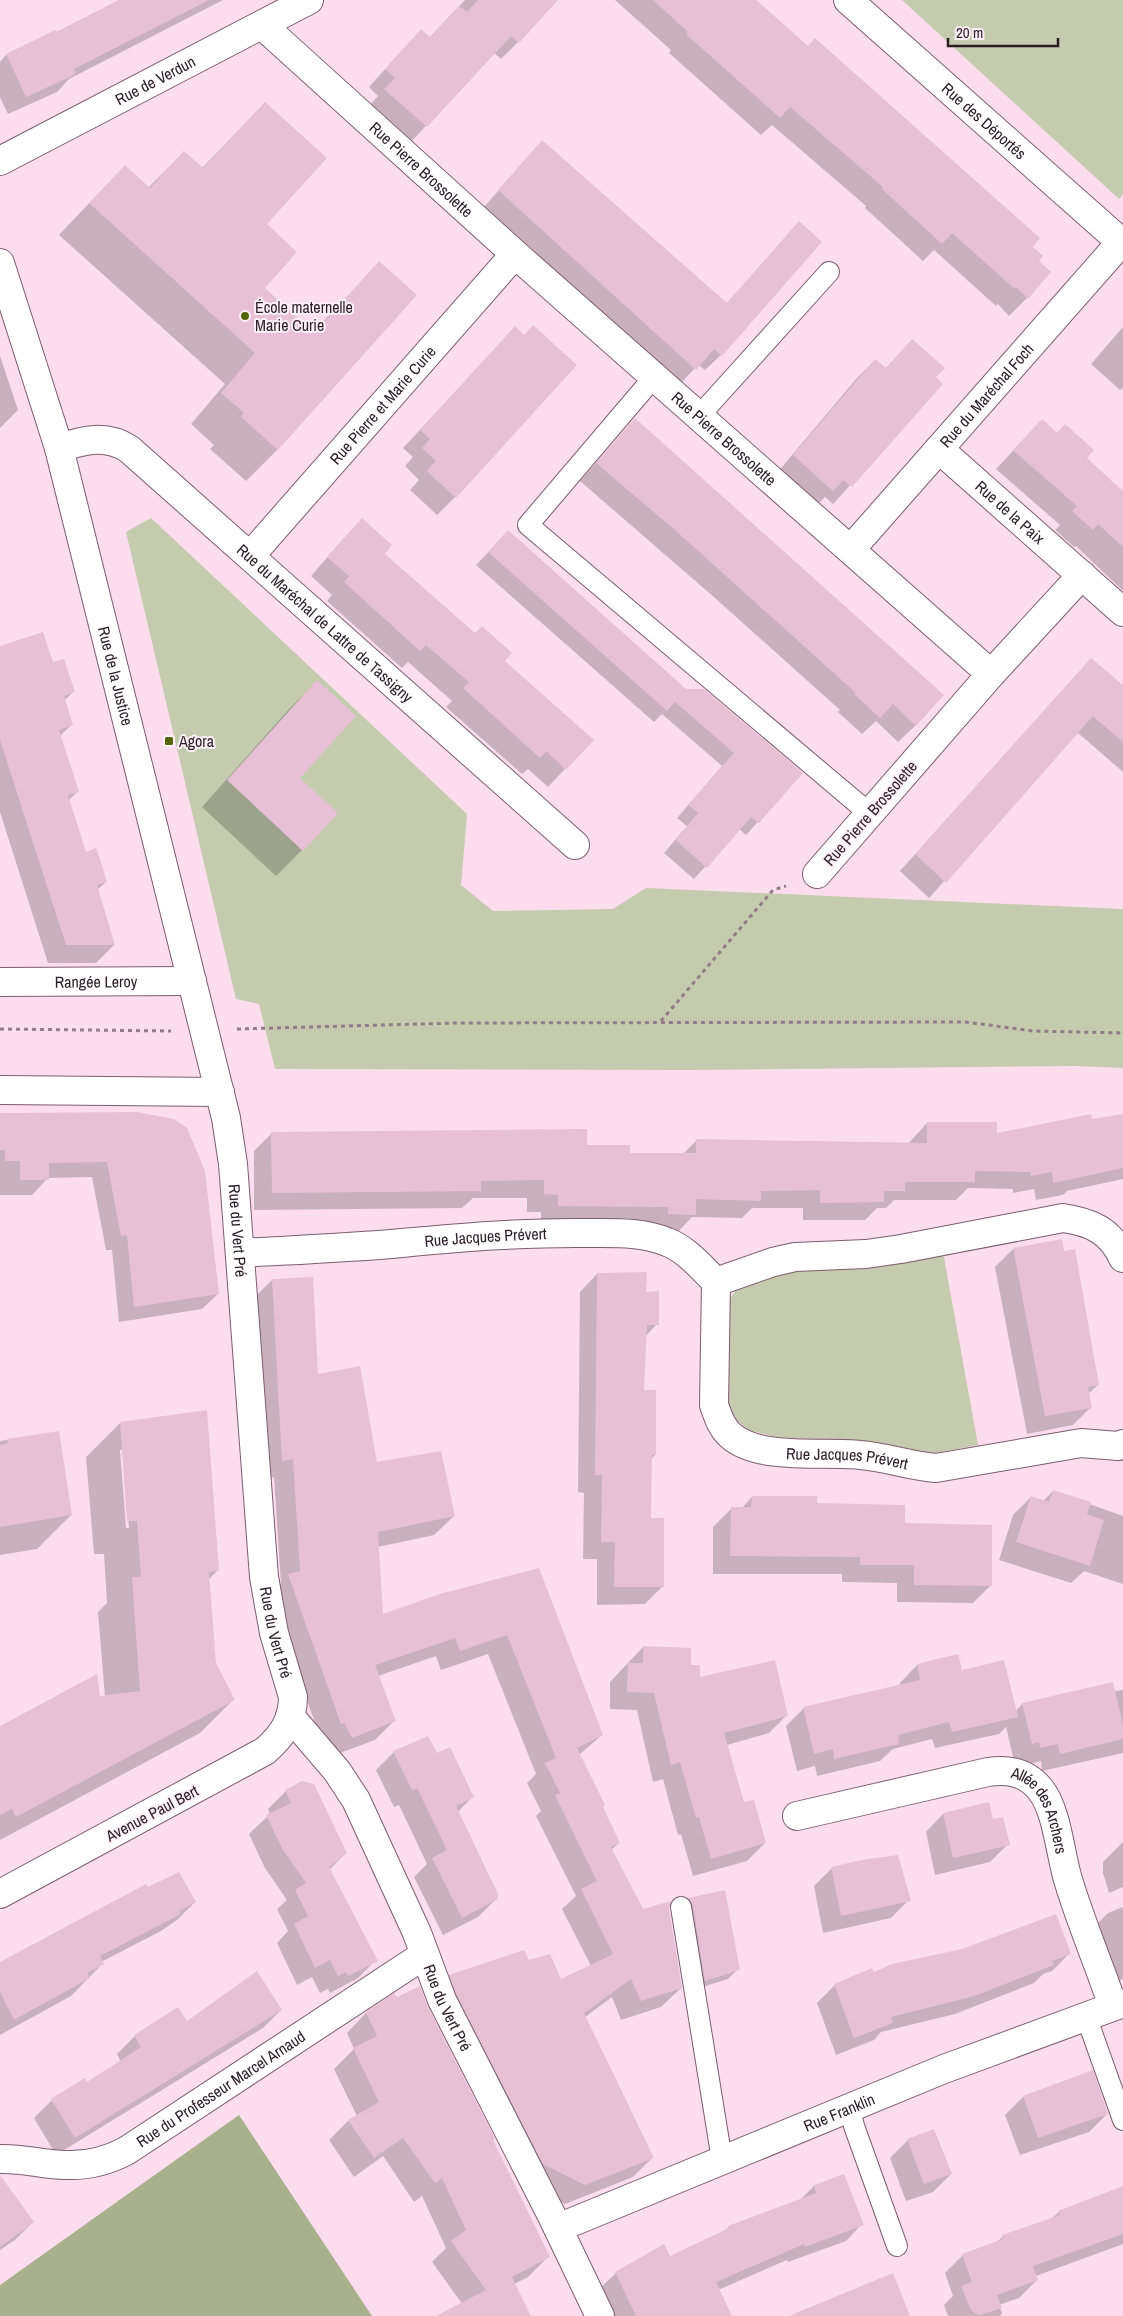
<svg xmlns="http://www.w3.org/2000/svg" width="1123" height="2316" viewBox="0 0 1123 2316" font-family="'Archivo Narrow',sans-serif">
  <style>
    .green { fill: #c4cbae }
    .forest { fill: #a8b18c }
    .shadow { fill: #0003; fill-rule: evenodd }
    .building { fill: #e8c0d6 }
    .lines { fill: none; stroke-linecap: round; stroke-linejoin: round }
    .lane-casing { stroke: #7c5c6d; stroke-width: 22 }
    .street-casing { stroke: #7c5c6d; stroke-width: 30 }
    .path { stroke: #927c87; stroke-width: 3; stroke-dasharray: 4 4; stroke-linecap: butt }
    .lane { stroke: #fff; stroke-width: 20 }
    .street { stroke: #fff; stroke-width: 28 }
    .poi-dot { fill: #556307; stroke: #ffeff7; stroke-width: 2 }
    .labels { text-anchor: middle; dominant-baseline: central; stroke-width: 4; stroke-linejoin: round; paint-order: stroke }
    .street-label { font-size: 16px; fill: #2a1d24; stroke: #ffeff7 }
    .poi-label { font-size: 16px; fill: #2a1d24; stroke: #ffeff7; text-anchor: start }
  </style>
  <rect width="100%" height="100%" fill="#fcdded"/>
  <g class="green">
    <polygon points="902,0 1123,0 1123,194 1119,199"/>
    <polygon points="151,518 467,814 461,885 493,911 613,909 646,888 1123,909 1123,1068 1077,1066 686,1070 275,1069 259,1004 236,999 126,532"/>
    <polygon points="943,1252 978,1445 929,1454 887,1445 777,1437 748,1430 734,1418 726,1402 728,1301 740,1285 765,1272"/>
  </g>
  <polygon class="forest" points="239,2115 372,2316 0,2316 0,2285"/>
  <g class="shadow">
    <polygon points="122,0 223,0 69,79 57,92 8,114 0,97 0,62 6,55 55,32 56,34"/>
    <polygon points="465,0 533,0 518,42 501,59 494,53 409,144 368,107 378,96 369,87 404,48 429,38"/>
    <polygon points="615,0 756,0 1031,247 1037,261 1027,298 1009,316 998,304 996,306 934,250 923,261 865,208 866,206 772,125 761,135 669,53 671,50"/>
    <polygon points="265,103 263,289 312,333 379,263 415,295 277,450 246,481 210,449 214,445 191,424 225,384 59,235 94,198 148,188 184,152 202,168"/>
    <polygon points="542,142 726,304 799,223 721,355 705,370 698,365 679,385 484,207"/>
    <polygon points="1123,327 1123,388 1120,390 1091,364"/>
    <polygon points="515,328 524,336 455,497 437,515 410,490 419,480 405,466 413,457 403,448"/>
    <polygon points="912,341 934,377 942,384 833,504 825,497 814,508 776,474 857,378 875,360 885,369"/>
    <polygon points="0,356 18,410 0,428"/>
    <polygon points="635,420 916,725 898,742 876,721 862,734 838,712 840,710 715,598 580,481"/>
    <polygon points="1042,420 1123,492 1123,591 1076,546 1074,547 1055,530 1060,525 996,469"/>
    <polygon points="344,538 383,554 504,661 565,769 548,787 528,769 522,774 446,707 452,701 408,662 402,668 327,601 332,595 311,576"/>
    <polygon points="496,544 686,690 802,773 746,835 739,829 694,879 664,853 687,826 677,818 722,766 662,714 654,722 476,565"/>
    <polygon points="0,648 52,664 73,692 64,701 72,724 60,736 77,792 69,800 85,854 106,882 97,890 114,945 96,963 48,963 0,812"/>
    <polygon points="1091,659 1123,688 1123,772 1077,732 929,898 900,871"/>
    <polygon points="317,682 298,778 302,850 276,876 202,807 290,708"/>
    <polygon points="137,1114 218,1294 202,1309 119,1322 112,1250 106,1250 92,1177 48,1178 32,1195 0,1195 0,1115"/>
    <polygon points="1123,1116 1123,1179 1067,1191 1063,1195 1036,1200 1034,1189 1013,1193 1013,1189 968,1188 956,1200 894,1200 886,1208 877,1208 865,1220 803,1220 803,1208 752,1208 742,1218 692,1217 677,1233 541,1224 541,1212 527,1212 527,1198 473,1198 462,1208 254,1210 254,1151 272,1133 586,1147 629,1154 683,1154 697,1140 909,1143 927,1123 995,1134"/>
    <polygon points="1013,1249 1063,1253 1098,1385 1088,1394 1091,1407 1073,1425 1027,1434 995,1267"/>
    <polygon points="597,1274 645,1293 657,1324 645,1337 643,1391 655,1455 650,1460 650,1519 663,1586 645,1604 597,1605 597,1559 583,1559 584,1493 578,1492 580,1292"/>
    <polygon points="272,1280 316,1376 376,1463 454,1516 434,1535 378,1547 381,1615 538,1569 602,1735 579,1755 619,1843 611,1850 642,1911 668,1909 681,1988 661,2007 621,2020 612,1997 585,2017 652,2158 633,2177 565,2204 524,2183 431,1995 450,1976 529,1962 561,1980 591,1966 562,1909 576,1896 536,1816 541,1811 527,1783 536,1774 488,1654 441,1670 436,1656 378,1676 394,1721 375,1740 332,1756 322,1743 270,1595 281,1584 274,1477 263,1480 253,1299"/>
    <path d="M120 1423 218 1570 208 1580 214 1664 234 1699 200 1733 0 1840V1727L105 1697 98 1612 107 1603 104 1554H94L86 1457ZM120 1450H123L129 1528H126Z"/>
    <polygon points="58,1432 71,1515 37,1549 0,1555 0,1441"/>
    <polygon points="1053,1491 1123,1516 1123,1584 1084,1571 1071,1583 999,1560 1013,1515 1031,1497 1043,1501"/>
    <polygon points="752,1497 816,1504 903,1524 991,1585 973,1603 897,1602 897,1583 842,1582 842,1574 713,1574 713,1527 731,1509 741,1509"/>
    <polygon points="643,1647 689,1666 699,1679 787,1715 769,1733 727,1745 744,1804 765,1843 747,1861 693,1876 681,1834 678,1835 663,1779 653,1782 637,1710 610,1709 610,1682"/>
    <polygon points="957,1656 961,1672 1015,1712 1022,1704 1123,1690 1123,1753 1042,1771 1041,1761 1022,1766 1021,1759 1014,1761 1006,1727 999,1734 935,1748 932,1739 893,1749 880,1761 817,1776 815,1766 797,1771 786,1726 804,1708 900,1686 900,1683 917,1665"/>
    <polygon points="394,1752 437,1755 472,1797 458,1812 496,1899 478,1917 443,1935 414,1877 427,1864 399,1805 394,1807 376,1770"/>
    <polygon points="286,1791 346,1853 329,1870 376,1960 358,1978 330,1993 328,1989 320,1993 312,1977 297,1985 277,1943 288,1931 277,1909 287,1900 265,1868 249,1834 270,1814 268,1809"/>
    <polygon points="943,1814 1008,1844 990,1862 935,1875 926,1832"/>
    <polygon points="1123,1842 1123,1887 1109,1893 1103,1873 1103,1862"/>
    <polygon points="832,1868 909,1900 891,1918 823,1933 814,1886"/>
    <polygon points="148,1889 195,1902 177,1920 161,1931 101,1962 102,1964 71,1996 0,2035 0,1964"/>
    <polygon points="724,1892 737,1970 728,1979 696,1989 680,1907 688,1899"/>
    <polygon points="1123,1907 1123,1979 1111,1984 1090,1931 1108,1913"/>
    <polygon points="1070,1953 1052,1971 1043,1974 1034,1983 955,2014 881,2032 874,2040 836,2055 817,2003 835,1985 873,1974"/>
    <polygon points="394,1995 397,1999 427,2008 494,2139 492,2141 548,2257 528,2277 514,2284 530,2316 452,2316 463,2305 432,2262 446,2248 422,2196 414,2202 383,2156 354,2177 329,2140 348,2121 357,2116 334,2069 354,2049 347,2033 366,2013"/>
    <polygon points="281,2010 263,2028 56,2155 34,2118 52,2100 87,2084 121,2062 117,2054 135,2036 186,2023"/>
    <polygon points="1023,2097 1107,2114 1089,2132 1020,2155 1005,2115"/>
    <polygon points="908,2140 951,2174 933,2192 906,2201 890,2158"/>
    <polygon points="814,2186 862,2224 846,2241 788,2262 787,2260 718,2290 731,2316 612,2316 599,2289 616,2273 670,2257 724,2232 729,2227 800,2200"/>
    <polygon points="1123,2188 1123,2244 1036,2276 1037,2280 1019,2298 999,2305 1002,2313 1000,2316 948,2316 944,2305 953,2296 945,2273 963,2255 996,2243 1002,2237 1051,2219 1059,2212"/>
    <polygon points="0,2191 33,2222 15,2240 0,2250"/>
  </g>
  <g class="building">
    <polygon points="119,0 209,0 74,69 76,74 26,97 6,54 55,30 56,32"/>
    <polygon points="478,0 558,0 519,43 511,36 427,127 384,89 395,78 385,69 421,29 430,37 459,6 467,12"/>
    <polygon points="653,0 756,0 808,46 815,38 1040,238 1033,247 1043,256 1039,261 1051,272 1028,299 1016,287 1015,289 952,233 942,244 882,189 883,187 790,107 780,118 686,34 688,32"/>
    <polygon points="265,102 327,158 267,224 297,252 265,288 314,333 379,261 417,295 278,450 241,417 244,413 221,393 255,353 89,203 125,165 150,188 184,151 203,168"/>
    <polygon points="542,140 727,303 799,221 822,242 722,356 714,349 696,370 498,190"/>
    <polygon points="533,325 577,365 456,498 427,471 436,461 422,448 430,439 420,430 515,326 524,335"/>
    <polygon points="912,339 945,368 936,377 943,384 852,487 843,480 833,491 793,455 875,359 886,368"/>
    <polygon points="635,418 944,695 916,726 893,704 880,718 854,694 856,693 675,530 596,463"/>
    <polygon points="1042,419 1057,433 1065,424 1094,450 1087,458 1123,491 1123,547 1098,524 1093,530 1072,511 1077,506 1013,450"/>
    <polygon points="362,518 392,545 385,554 475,633 482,626 512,653 505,661 594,740 566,770 546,751 540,758 463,688 469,682 426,645 420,651 344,582 349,576 327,557"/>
    <polygon points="508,530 686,689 704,689 803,773 759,823 751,817 707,868 676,840 698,813 688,805 734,753 675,702 667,711 488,552"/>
    <polygon points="43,632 53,662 64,659 75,692 64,696 73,725 59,730 79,792 68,795 86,852 96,848 102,865 107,882 97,885 115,945 66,945 0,740 0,646"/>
    <polygon points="1091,658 1123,685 1123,742 1093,716 946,883 915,854"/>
    <polygon points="317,680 356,716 300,778 338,813 303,851 227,780"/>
    <polygon points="137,1112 174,1119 187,1128 205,1171 219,1294 134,1307 127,1235 121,1236 107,1162 49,1163 49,1180 20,1180 20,1161 5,1161 5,1150 0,1150 0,1113"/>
    <polygon points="1091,1114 1092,1119 1123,1114 1123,1168 1053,1183 1052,1172 1031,1176 1030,1172 975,1171 975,1182 905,1182 905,1191 884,1191 884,1202 820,1203 820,1190 761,1191 761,1201 696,1199 696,1215 668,1214 668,1207 558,1206 558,1195 544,1194 544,1180 481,1181 481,1191 272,1193 271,1132 587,1129 587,1145 630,1145 630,1153 696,1153 696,1139 927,1143 927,1122 997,1122 997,1133"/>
    <polygon points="1062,1239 1064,1251 1075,1249 1099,1385 1088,1387 1092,1408 1045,1416 1013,1248"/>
    <polygon points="647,1272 646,1292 659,1291 659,1325 647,1325 644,1390 656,1390 656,1455 652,1455 651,1518 664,1518 664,1587 614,1587 615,1542 601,1542 602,1475 595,1475 597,1273"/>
    <polygon points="313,1277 318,1374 360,1366 377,1462 441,1451 455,1516 378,1532 383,1614 440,1594 539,1568 603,1735 577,1748 605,1805 603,1807 620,1843 611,1847 643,1909 671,1901 669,1909 682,1988 641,2001 631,1979 584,2013 654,2158 585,2185 543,2164 456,1994 449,1975 524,1950 529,1960 550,1954 561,1979 613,1954 581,1889 597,1881 555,1795 560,1793 545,1763 556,1758 507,1635 460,1651 455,1638 375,1665 396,1721 352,1738 344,1723 341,1724 288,1574 300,1571 293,1459 282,1461 272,1279"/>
    <polygon points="207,1410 219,1571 209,1572 216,1663 235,1700 16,1817 12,1809 0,1815 0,1726 97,1674 100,1696 140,1691 132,1577 141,1577 137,1521 127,1521 120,1422"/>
    <polygon points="59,1431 72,1515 0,1527 0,1445 8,1443 7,1439"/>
    <polygon points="1053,1490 1091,1502 1087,1514 1104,1520 1090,1566 1016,1542 1031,1496 1049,1502"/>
    <polygon points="752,1496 817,1496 817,1503 905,1505 905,1523 992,1525 992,1586 914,1585 914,1565 860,1565 860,1557 730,1556 731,1507 751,1507"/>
    <polygon points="643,1646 691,1648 691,1665 700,1665 700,1677 775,1660 788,1716 724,1733 744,1802 754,1800 766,1843 711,1859 699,1817 696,1818 680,1762 671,1765 654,1693 627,1692 628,1663 643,1663"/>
    <polygon points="958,1654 962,1670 1004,1660 1018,1717 952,1732 949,1722 898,1735 899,1744 834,1759 833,1749 814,1754 803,1707 920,1680 917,1664"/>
    <polygon points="1113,1682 1123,1725 1123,1739 1060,1754 1058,1744 1040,1748 1039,1742 1032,1744 1022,1703"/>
    <polygon points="428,1736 437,1753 450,1747 474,1797 456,1806 499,1896 497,1897 498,1899 462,1918 432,1858 447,1850 417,1788 412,1790 393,1751"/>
    <polygon points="302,1781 314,1784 347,1853 329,1867 378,1961 348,1976 346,1972 338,1976 330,1960 315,1968 294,1924 308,1916 295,1890 306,1883 283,1850 266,1815 291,1803 285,1790"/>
    <polygon points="989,1802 993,1819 1003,1817 1010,1845 953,1858 943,1813"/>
    <polygon points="898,1855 911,1901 841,1916 831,1867 862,1860"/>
    <polygon points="179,1872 196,1902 179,1911 181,1914 100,1956 104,1964 87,1973 90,1978 14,2020 0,1992 0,1962 146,1884 148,1887"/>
    <polygon points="725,1890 740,1970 705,1981 693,1905 688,1898"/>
    <polygon points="1056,1914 1071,1954 1052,1961 1054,1965 974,1996 891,2017 893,2023 854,2038 834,1984 872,1968 874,1972 892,1964 962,1949"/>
    <polygon points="257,1971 282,2010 75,2138 51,2099 85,2078 87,2082 141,2047 134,2035 178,2007 187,2021"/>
    <polygon points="420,1986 428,2007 495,2139 492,2138 550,2257 512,2277 531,2316 436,2316 486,2290 451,2241 466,2230 442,2178 435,2183 403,2138 374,2158 348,2120 379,2102 353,2048 377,2036 366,2012 394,1993 397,1997"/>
    <polygon points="1093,2070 1108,2114 1038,2138 1023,2096"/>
    <polygon points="934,2129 952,2174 924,2184 907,2139"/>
    <polygon points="844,2174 864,2225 805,2247 804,2244 716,2282 732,2316 636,2316 615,2272 664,2244 670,2256 729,2228 728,2226 816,2193 814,2185"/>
    <polygon points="0,2175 34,2222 0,2247"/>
    <polygon points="1123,2186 1123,2234 1033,2266 1038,2280 997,2295 1002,2308 984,2314 978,2315 971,2310 961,2286 972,2282 962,2254 1003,2239 1002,2235 1060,2215 1058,2211"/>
    <polygon points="893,2273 910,2316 791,2316 791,2315"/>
  </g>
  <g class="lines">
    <g class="lane-casing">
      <g id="lane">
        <polyline points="654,377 528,525 870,814"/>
        <polyline points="699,416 829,272"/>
        <polyline points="681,1907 722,2160"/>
        <polyline points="1086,2016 1123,2120"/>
        <polyline points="850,2109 854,2126 897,2246"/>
      </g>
    </g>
    <g class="street-casing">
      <g id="street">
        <path id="s1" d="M848 0 1121 242"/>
        <path id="s2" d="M262 25 515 254 991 674 817 874"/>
        <path id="s3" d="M0 161 309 0"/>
        <path id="s4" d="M0 263 59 448 226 1118 233 1164 264 1577 274 1633 293 1697C293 1721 282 1736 265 1751L0 1894"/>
        <path id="s5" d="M59 448C84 440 106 434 129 449L575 845"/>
        <path id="s6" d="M939 449 1123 612"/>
        <path id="s7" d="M851 549 1123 240"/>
        <path id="s8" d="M250 556 515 254"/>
        <polyline points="991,674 1082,575"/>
        <path id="s9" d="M0 982 192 981"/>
        <polyline points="0,1090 220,1092"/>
        <path id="s10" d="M240 1253C294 1250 348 1248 402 1243 466 1237 528 1232 592 1233 617 1233 642 1232 667 1242 686 1249 701 1267 716 1282L714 1405C718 1416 721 1427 730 1435 758 1461 825 1451 860 1455 886 1457 910 1466 936 1468L1081 1443 1118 1446 1123 1444"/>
        <path d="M716 1282 773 1262 795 1257 866 1254 901 1249 1063 1218C1091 1222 1111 1231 1123 1258"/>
        <path id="s11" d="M290 1716 337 1771 356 1800 417 1933 442 2000 552 2216 600 2316"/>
        <path id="s12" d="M797 1816 988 1772C1008 1769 1026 1772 1040 1789 1058 1811 1060 1856 1069 1883 1082 1925 1099 1965 1113 2006"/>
        <path id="s13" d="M0 2159C22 2158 44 2165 66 2165 88 2166 107 2161 126 2151L424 1955"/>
        <path id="s14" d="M558 2228 944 2069 1123 2003"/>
      </g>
    </g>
    <g class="path">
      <polyline points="661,1021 773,890 786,886"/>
      <polyline points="0,1029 171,1031"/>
      <polyline points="237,1029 457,1023 966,1022 1033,1031 1123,1033"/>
    </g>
    <use href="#lane" class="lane"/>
    <use href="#street" class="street"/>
  </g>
  <g class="poi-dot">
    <circle cx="245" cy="316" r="5"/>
    <rect x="164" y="736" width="10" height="10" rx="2.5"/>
  </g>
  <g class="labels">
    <g class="street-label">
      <text stroke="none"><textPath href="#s3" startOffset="175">Rue de Verdun</textPath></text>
      <text stroke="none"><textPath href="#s1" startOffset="182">Rue des Déportés</textPath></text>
      <text stroke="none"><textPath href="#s2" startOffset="215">Rue Pierre Brossolette</textPath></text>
      <text stroke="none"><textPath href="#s7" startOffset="205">Rue du Maréchal Foch</textPath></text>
      <text stroke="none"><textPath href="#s8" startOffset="201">Rue Pierre et Marie Curie</textPath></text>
      <text stroke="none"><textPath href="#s2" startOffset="620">Rue Pierre Brossolette</textPath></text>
      <text stroke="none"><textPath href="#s6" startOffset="95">Rue de la Paix</textPath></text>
      <text stroke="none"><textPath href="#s5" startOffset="335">Rue du Maréchal de Lattre de Tassigny</textPath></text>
      <text stroke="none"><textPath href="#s4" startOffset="429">Rue de la Justice</textPath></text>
      <text transform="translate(870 813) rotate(-49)">Rue Pierre Brossolette</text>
      <text stroke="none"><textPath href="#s9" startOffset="96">Rangée Leroy</textPath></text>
      <text stroke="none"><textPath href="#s4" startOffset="998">Rue du Vert Pré</textPath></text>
      <text stroke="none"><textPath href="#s10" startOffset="246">Rue Jacques Prévert</textPath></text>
      <text stroke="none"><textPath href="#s10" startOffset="771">Rue Jacques Prévert</textPath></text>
      <text stroke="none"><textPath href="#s4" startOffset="1402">Rue du Vert Pré</textPath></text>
      <text transform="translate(152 1813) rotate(-28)">Avenue Paul Bert</text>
      <text stroke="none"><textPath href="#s12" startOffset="271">Allée des Archers</textPath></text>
      <text stroke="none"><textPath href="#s11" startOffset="334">Rue du Vert Pré</textPath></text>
      <text stroke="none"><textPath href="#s13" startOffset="242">Rue du Professeur Marcel Arnaud</textPath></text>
      <text stroke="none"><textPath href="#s14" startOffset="304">Rue Franklin</textPath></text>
    </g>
    <g class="poi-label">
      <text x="255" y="307">École maternelle<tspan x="255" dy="18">Marie Curie</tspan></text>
      <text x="179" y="741">Agora</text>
    </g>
  </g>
  <path d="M948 38v8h110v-8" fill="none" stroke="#2a1d24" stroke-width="2.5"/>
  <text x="956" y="38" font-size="15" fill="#2a1d24" stroke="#ffeff7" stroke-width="4" paint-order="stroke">20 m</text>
</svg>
